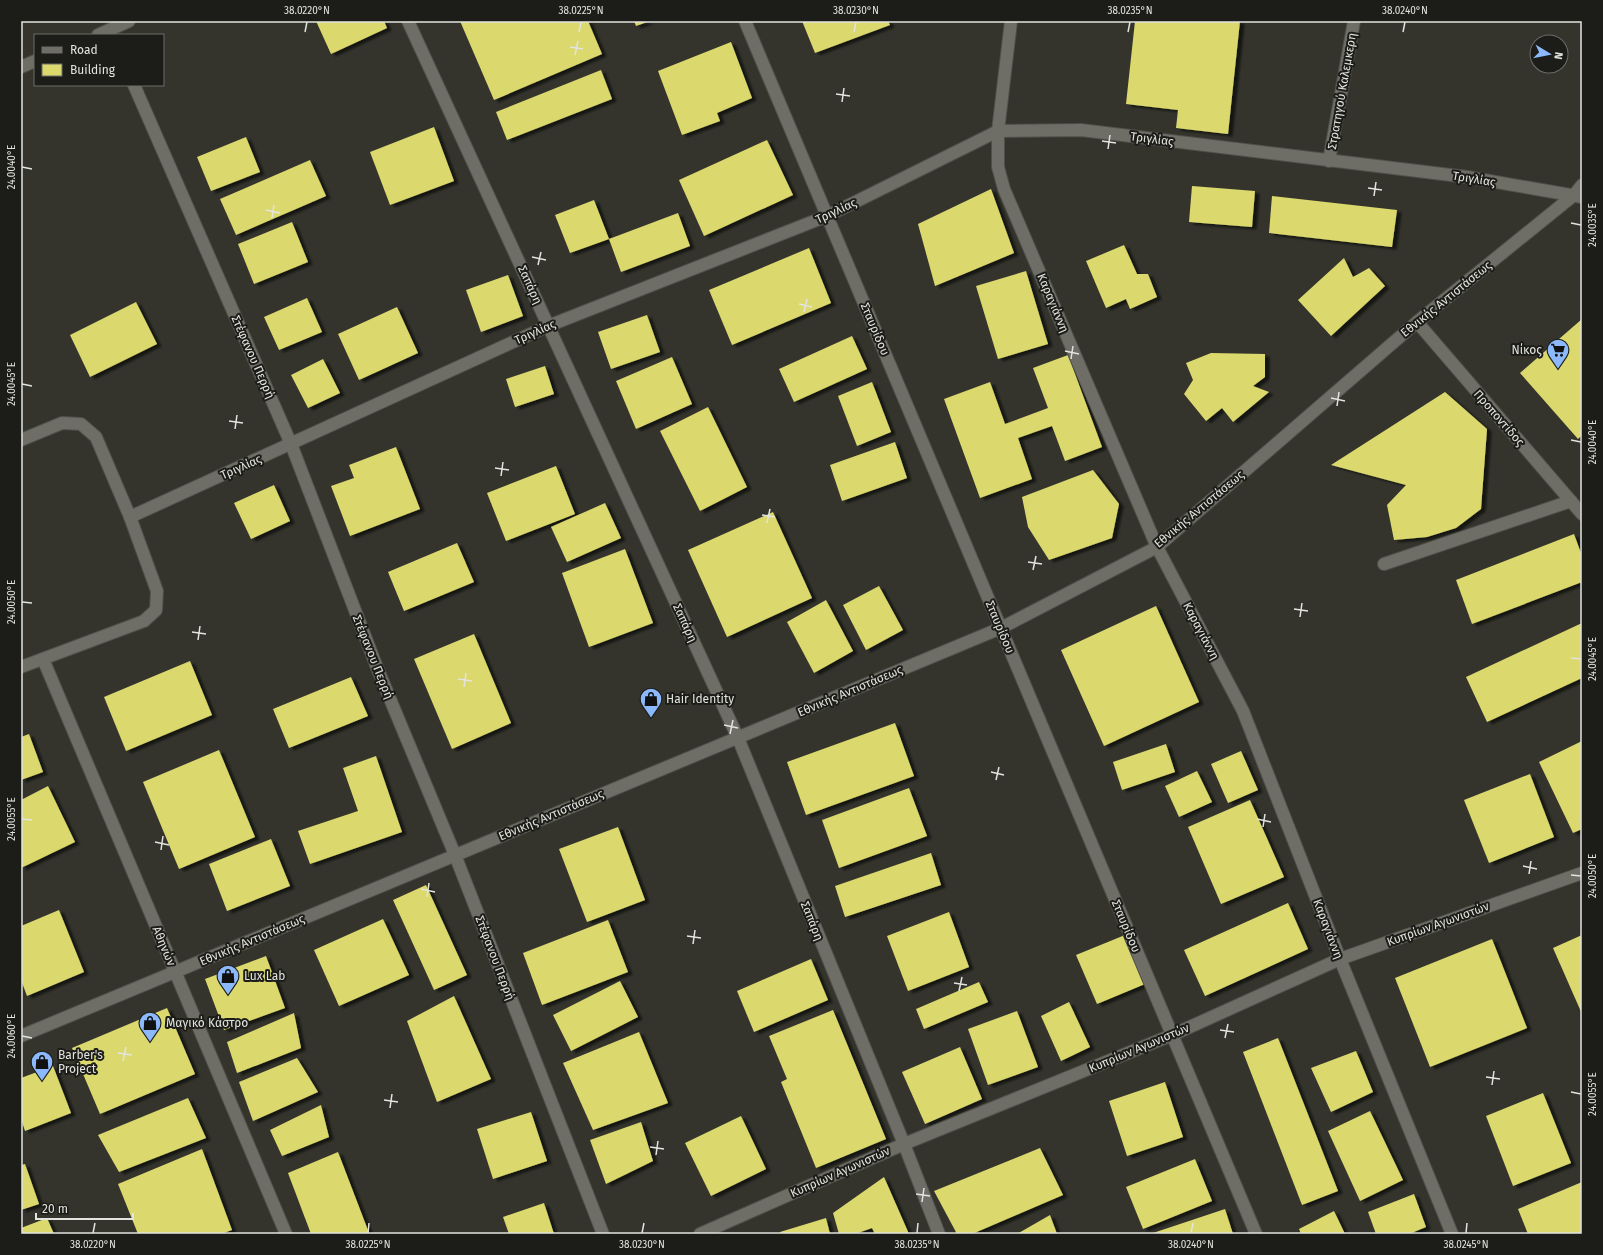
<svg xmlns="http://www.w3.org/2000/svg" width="1603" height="1255" viewBox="0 0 1603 1255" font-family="'Fira Sans',sans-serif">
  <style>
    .building { fill: #dbd96e; filter: url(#shadow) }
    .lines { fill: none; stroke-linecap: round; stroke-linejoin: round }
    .lane-casing { stroke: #50504a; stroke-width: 14 }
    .street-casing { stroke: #50504a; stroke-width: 14 }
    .secondary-casing { stroke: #50504a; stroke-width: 14 }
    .lane { stroke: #6e6e66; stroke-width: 12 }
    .street { stroke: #6e6e66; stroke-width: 12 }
    .secondary { stroke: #6e6e66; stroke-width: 12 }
    .ticks { fill: none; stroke: #e3e3df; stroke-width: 1.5 }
    .labels { text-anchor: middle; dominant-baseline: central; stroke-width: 4; stroke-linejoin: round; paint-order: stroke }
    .street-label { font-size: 12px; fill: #e3e3df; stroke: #1c1c18 }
    .poi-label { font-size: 12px; fill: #e3e3df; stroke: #1c1c18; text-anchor: start }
    .neatline { fill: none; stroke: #e3e3df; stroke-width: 1.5 }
    .ticks-label { font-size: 10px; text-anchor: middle; fill: #e3e3df }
  </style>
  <defs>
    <filter id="shadow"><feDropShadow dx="4.5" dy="2.5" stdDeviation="1" flood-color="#0009"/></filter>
  </defs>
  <rect width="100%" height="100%" fill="#34342d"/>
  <g class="building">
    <polygon points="316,21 384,21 387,28 331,54"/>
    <polygon points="460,21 588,21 602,54 494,100"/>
    <polygon points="634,21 650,21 636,26"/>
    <polygon points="802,21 888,21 890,25 815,53"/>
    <polygon points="1135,21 1240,21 1228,134 1176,128 1178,110 1126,104"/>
    <polygon points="731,42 752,98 717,113 720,121 682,135 658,71"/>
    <polygon points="601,70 612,99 507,140 496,112"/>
    <polygon points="434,127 454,181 390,205 370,152"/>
    <polygon points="246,137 260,172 211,191 197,157"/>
    <polygon points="767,140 793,195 704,236 679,180"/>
    <polygon points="310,160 326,196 236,235 220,199"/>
    <polygon points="1192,186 1255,191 1252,227 1189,222"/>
    <polygon points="991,189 1014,253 935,286 918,224"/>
    <polygon points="1272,196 1397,210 1392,247 1269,233"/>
    <polygon points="594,200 609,239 678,213 690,246 621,272 609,239 570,253 555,215"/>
    <polygon points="292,222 308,262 254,284 238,244"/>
    <polygon points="1124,245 1137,274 1148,274 1157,297 1130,309 1126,299 1106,308 1086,261"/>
    <polygon points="809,248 831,303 732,345 709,290"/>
    <polygon points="1344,258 1353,277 1369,268 1385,286 1331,336 1298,300"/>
    <polygon points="1026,271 1048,344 998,359 976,286"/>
    <polygon points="508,275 523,316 481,332 466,290"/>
    <polygon points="307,298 322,332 279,350 264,317"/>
    <polygon points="136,302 157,344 90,377 70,335"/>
    <polygon points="397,307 418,353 359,380 338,334"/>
    <polygon points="647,315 660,352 611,369 598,332"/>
    <polygon points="1582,319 1582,435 1578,439 1520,373"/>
    <polygon points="852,336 867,369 794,402 779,369"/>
    <polygon points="1211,353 1265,354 1265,377 1253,386 1269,392 1233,422 1222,408 1206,421 1184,394 1193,380 1186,363"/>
    <polygon points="1068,355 1102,447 1065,461 1052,426 1018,438 1032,479 980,498 944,399 990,382 1005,424 1048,408 1033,368"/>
    <polygon points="672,357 692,404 636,429 616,381"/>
    <polygon points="323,359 340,393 308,408 291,375"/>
    <polygon points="545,366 554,394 515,407 506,379"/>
    <polygon points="872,382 891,432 857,446 838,396"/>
    <polygon points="1445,392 1487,429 1481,509 1456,528 1427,537 1394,540 1387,505 1406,485 1331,465"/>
    <polygon points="708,407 747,487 700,511 660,431"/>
    <polygon points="895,442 907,478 842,501 830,465"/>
    <polygon points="396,447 420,509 350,536 331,486 354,478 349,465"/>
    <polygon points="556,466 575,514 506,541 487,493"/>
    <polygon points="1093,470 1119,504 1112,538 1049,560 1028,527 1022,497"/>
    <polygon points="274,485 290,521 251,539 234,503"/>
    <polygon points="605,503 621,538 567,562 551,527"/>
    <polygon points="773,512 812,598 727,637 688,550"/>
    <polygon points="1574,534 1582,556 1582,582 1472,624 1456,580"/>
    <polygon points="457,543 474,582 404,611 388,572"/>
    <polygon points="625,549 653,623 589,647 562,573"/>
    <polygon points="879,586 903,630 866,650 843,605"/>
    <polygon points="826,600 853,651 814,673 787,622"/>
    <polygon points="1156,606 1199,702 1104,746 1061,650"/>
    <polygon points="1582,623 1582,678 1487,722 1466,677"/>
    <polygon points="474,634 511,723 452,749 414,659"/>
    <polygon points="190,661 212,715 126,751 104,697"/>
    <polygon points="351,677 368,716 289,748 273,709"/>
    <polygon points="895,723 914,776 806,815 787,762"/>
    <polygon points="29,734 43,772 21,780 21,737"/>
    <polygon points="1582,741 1582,829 1573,833 1539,762"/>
    <polygon points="1166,744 1175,772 1122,790 1113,762"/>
    <polygon points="219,750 255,837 179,869 143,782"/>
    <polygon points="1241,751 1258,790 1228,803 1211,764"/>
    <polygon points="376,756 402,832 310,864 298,831 358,811 343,768"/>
    <polygon points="1197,771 1212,802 1179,817 1165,786"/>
    <polygon points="1530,774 1554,837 1489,863 1464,800"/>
    <polygon points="48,786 75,842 21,868 21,800"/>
    <polygon points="909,788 927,836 839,868 822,820"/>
    <polygon points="1250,800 1284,877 1221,904 1188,827"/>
    <polygon points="618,827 645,900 587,922 559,849"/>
    <polygon points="271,839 290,886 227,911 209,864"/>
    <polygon points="931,853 941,885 845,917 835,886"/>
    <polygon points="426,885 467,975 434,990 393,900"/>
    <polygon points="1288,903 1308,949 1205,996 1184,950"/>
    <polygon points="59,910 84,972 27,996 21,980 21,926"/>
    <polygon points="949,912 969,967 908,991 887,936"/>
    <polygon points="383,919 409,975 339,1006 314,950"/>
    <polygon points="608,920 628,972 542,1005 523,953"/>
    <polygon points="1125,935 1145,984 1097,1004 1076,955"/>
    <polygon points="1582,935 1582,1014 1553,948"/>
    <polygon points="1492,939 1527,1028 1430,1067 1395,978"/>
    <polygon points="266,956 285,1008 224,1030 205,979"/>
    <polygon points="811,959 828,1000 754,1032 737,991"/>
    <polygon points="620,981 638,1017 571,1051 553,1015"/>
    <polygon points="979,982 988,1002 924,1029 916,1009"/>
    <polygon points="454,996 491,1079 437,1102 407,1021"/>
    <polygon points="1069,1002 1090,1047 1061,1061 1041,1016"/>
    <polygon points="167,1008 195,1074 100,1114 72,1048"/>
    <polygon points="833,1010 886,1139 816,1168 781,1082 787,1079 769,1036"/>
    <polygon points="1017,1011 1038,1067 988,1085 968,1029"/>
    <polygon points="294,1013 301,1048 237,1073 227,1042"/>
    <polygon points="639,1032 668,1103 593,1130 563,1063"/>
    <polygon points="1278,1038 1338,1191 1302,1205 1243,1052"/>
    <polygon points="960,1047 982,1099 925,1124 902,1072"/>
    <polygon points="1356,1051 1373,1092 1331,1112 1311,1068"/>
    <polygon points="297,1058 318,1092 253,1121 239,1082"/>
    <polygon points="53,1066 71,1113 25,1131 21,1119 21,1078"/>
    <polygon points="1165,1082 1183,1137 1127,1156 1109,1101"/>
    <polygon points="1543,1093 1571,1163 1513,1186 1486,1116"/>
    <polygon points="188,1098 206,1138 119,1172 98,1135"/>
    <polygon points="321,1105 329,1137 282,1156 270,1130"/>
    <polygon points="1370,1111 1403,1180 1360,1201 1328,1131"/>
    <polygon points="531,1112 547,1161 493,1179 477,1129"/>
    <polygon points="741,1116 766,1169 711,1196 685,1143"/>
    <polygon points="641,1122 653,1161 606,1184 590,1140"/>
    <polygon points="1040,1148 1063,1195 972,1234 957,1234 934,1191"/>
    <polygon points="202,1149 232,1230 221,1234 138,1234 118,1184"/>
    <polygon points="338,1152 369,1233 366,1234 311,1234 288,1173"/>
    <polygon points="1195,1159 1212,1201 1143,1229 1126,1187"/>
    <polygon points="25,1164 39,1204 21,1210 21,1165"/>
    <polygon points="884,1177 909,1234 875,1234 872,1228 855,1234 839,1234 833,1213"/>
    <polygon points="1582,1182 1582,1234 1528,1234 1518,1209"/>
    <polygon points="1414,1194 1426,1227 1409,1234 1376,1234 1368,1212"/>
    <polygon points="544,1203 554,1234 509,1234 503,1217"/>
    <polygon points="1225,1209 1233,1234 1150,1234"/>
    <polygon points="1334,1211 1345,1234 1301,1234 1299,1229"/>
    <polygon points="1050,1215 1057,1234 1017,1234"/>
    <polygon points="47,1218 54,1234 21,1234 21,1228"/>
    <polygon points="826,1218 830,1234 781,1234 780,1232"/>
  </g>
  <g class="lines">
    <g class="lane-casing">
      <polyline id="lane" points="1384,564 1571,501"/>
    </g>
    <g class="street-casing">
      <g id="street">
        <polyline points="408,21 738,738 904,1144 939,1234"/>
        <polyline points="745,21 1256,1234"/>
        <polyline points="1011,21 998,131 998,167 1004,189 1157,547 1243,711 1340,959 1452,1234"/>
        <polyline points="98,35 129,21"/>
        <polyline points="21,67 35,61"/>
        <polyline points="134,85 291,444 378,670 455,855 603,1234"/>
        <polyline points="1329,161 1354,21"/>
        <polyline points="1417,322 1582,514"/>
        <polyline points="21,440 62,423 81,424 96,437 130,517 157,591 156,610 144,621 21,667"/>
        <polyline points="130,517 548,326 827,216 998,131 1081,130 1467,177 1582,197"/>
        <polyline points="43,659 286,1234"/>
      </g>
    </g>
    <g class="secondary-casing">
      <g id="secondary">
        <polyline points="21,1036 1001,628 1157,547 1417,322 1574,195 1582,185"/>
        <polyline points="700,1234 904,1144 1172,1035 1340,959 1582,873"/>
      </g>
    </g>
    <use href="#lane" class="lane"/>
    <use href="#street" class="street"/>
    <use href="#secondary" class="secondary"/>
  </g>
  <path class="ticks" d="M305 32 307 22M579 32 581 22M854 32 856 22M1128 32 1130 22M1403 32 1405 22M570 47 583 49M575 55 578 41M836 94 850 96M842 102 844 88M1102 141 1116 143M1108 149 1110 135M22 167 32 169M1368 188 1382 190M1374 196 1376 182M266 210 280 213M272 218 274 205M1571 223 1581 225M532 257 546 260M538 265 541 252M799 304 812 307M804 312 807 299M1065 351 1079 354M1071 359 1073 346M22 384 32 386M1331 398 1345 401M1337 406 1339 392M229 421 243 423M235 429 237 415M1571 440 1581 442M495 468 509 470M501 476 503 462M762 515 775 517M767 523 770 509M1028 562 1042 564M1033 570 1036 556M22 602 32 603M1294 609 1308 611M1300 617 1302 603M192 632 206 634M198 640 200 626M1571 658 1581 659M458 679 472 681M464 687 466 673M724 725 738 728M730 734 733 720M991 772 1004 775M996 780 999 767M22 819 32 820M1257 819 1271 822M1263 827 1265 814M155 842 169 845M161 850 163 836M1523 866 1537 869M1529 874 1531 861M1571 875 1581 876M421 889 435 892M427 897 429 883M687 936 701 938M693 944 695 930M954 983 967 985M959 991 962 977M1220 1030 1234 1032M22 1036 32 1038M1225 1038 1228 1024M118 1053 132 1055M123 1061 126 1047M1486 1077 1500 1079M1492 1085 1494 1071M1571 1092 1581 1094M384 1100 398 1102M390 1108 392 1094M650 1147 664 1149M656 1155 658 1141M916 1194 930 1196M922 1202 924 1188M93 1233 95 1223M368 1233 369 1223M642 1233 644 1223M917 1233 918 1223M1191 1233 1193 1223M1466 1233 1467 1223"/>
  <defs>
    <g id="supermarket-pin" transform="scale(1.15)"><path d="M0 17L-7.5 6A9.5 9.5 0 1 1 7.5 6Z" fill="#8bb9fc" stroke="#1c1c18"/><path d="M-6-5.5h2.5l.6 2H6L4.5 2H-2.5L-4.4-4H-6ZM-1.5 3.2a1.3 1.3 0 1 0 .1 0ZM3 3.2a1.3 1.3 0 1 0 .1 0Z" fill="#111"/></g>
    <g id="shop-pin" transform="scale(1.15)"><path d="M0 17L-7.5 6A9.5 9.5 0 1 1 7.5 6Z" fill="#8bb9fc" stroke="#1c1c18"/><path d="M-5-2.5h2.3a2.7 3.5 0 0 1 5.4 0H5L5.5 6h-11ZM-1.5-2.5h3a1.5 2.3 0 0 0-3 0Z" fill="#111"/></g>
  </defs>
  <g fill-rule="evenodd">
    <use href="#supermarket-pin" x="1558" y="350"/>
    <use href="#shop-pin" x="651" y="699"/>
    <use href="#shop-pin" x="228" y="976"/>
    <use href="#shop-pin" x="150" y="1023"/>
    <use href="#shop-pin" x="42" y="1062"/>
  </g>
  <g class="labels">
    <g class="street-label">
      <text transform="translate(1342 91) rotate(-80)">Στρατηγού Καλεμκερη</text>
      <text transform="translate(1152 139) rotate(7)">Τριγλίας</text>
      <text transform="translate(1474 179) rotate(9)">Τριγλίας</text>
      <text transform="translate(836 211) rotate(-25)">Τριγλίας</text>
      <text transform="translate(530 285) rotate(65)">Σαπάρη</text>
      <text transform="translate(1446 299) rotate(-39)">Εθνικής Αντιστάσεως</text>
      <text transform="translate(1053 303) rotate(67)">Καραγιάννη</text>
      <text transform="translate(875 329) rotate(67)">Σταυρίδου</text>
      <text transform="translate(535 332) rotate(-24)">Τριγλίας</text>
      <text transform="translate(253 357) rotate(66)">Στέφανου Περρή</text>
      <text transform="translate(1499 418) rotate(49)">Προποντίδος</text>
      <text transform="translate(241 467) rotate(-24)">Τριγλίας</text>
      <text transform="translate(1199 509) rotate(-40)">Εθνικής Αντιστάσεως</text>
      <text transform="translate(685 623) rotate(65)">Σαπάρη</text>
      <text transform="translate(1000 627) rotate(67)">Σταυρίδου</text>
      <text transform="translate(1201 631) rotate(62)">Καραγιάννη</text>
      <text transform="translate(373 657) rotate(68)">Στέφανου Περρή</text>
      <text transform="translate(850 691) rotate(-23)">Εθνικής Αντιστάσεως</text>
      <text transform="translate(551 815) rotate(-23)">Εθνικής Αντιστάσεως</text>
      <text transform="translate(812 921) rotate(68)">Σαπάρη</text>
      <text transform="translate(1438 924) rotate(-20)">Κυπρίων Αγωνιστών</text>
      <text transform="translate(1126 926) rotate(67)">Σταυρίδου</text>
      <text transform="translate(1328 929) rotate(69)">Καραγιάννη</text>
      <text transform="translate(252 940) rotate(-23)">Εθνικής Αντιστάσεως</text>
      <text transform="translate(164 946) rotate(67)">Αθηνών</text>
      <text transform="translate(495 958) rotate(69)">Στέφανου Περρή</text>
      <text transform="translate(1139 1048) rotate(-23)">Κυπρίων Αγωνιστών</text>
      <text transform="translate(840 1172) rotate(-24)">Κυπρίων Αγωνιστών</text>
    </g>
    <g class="poi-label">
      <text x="1542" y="350" text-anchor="end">Νίκος</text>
      <text x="666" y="699">Hair Identity</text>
      <text x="244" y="976">Lux Lab</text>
      <text x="166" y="1023">Μαγικό Κάστρο</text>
      <text x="58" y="1055">Barber's<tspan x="58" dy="14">Project</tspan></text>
    </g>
  </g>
  <rect width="1603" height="1255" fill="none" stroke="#1c1c18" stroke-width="44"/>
  <rect x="34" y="34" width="130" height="52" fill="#1c1c18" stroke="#6c6c68"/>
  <rect x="42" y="47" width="20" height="6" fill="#6e6e66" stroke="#6c6c68"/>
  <text x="70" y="54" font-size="12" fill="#e3e3df">Road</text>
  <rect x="42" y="64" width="20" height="12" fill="#dbd96e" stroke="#6c6c68"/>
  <text x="70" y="74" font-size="12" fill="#e3e3df">Building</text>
  <g transform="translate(1549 54) rotate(100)"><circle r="19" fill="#1c1c18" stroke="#6c6c68"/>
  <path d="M0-3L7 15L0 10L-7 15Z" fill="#8bb9fc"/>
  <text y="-6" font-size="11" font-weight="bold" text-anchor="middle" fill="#e3e3df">N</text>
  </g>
  <path d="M36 1213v6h97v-6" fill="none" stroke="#e3e3df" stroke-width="2"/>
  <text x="42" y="1213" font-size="12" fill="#e3e3df" stroke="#1c1c18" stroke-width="3" paint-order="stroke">20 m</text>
  <rect x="22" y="22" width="1559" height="1211" class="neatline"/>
  <g class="ticks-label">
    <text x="307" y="14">38.0220°N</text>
    <text x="581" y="14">38.0225°N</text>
    <text x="856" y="14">38.0230°N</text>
    <text x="1130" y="14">38.0235°N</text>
    <text x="1405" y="14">38.0240°N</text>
    <text transform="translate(11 167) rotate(-90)" y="4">24.0040°E</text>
    <text transform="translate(1592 225) rotate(-90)" y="4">24.0035°E</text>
    <text transform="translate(11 384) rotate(-90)" y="4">24.0045°E</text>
    <text transform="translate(1592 442) rotate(-90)" y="4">24.0040°E</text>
    <text transform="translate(11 602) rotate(-90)" y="4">24.0050°E</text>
    <text transform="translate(1592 659) rotate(-90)" y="4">24.0045°E</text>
    <text transform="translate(11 819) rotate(-90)" y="4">24.0055°E</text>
    <text transform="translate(1592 876) rotate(-90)" y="4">24.0050°E</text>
    <text transform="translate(11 1036) rotate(-90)" y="4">24.0060°E</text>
    <text transform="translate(1592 1094) rotate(-90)" y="4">24.0055°E</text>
    <text x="93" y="1248">38.0220°N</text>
    <text x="368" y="1248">38.0225°N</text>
    <text x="642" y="1248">38.0230°N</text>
    <text x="917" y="1248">38.0235°N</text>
    <text x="1191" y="1248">38.0240°N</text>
    <text x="1466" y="1248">38.0245°N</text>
  </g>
</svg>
